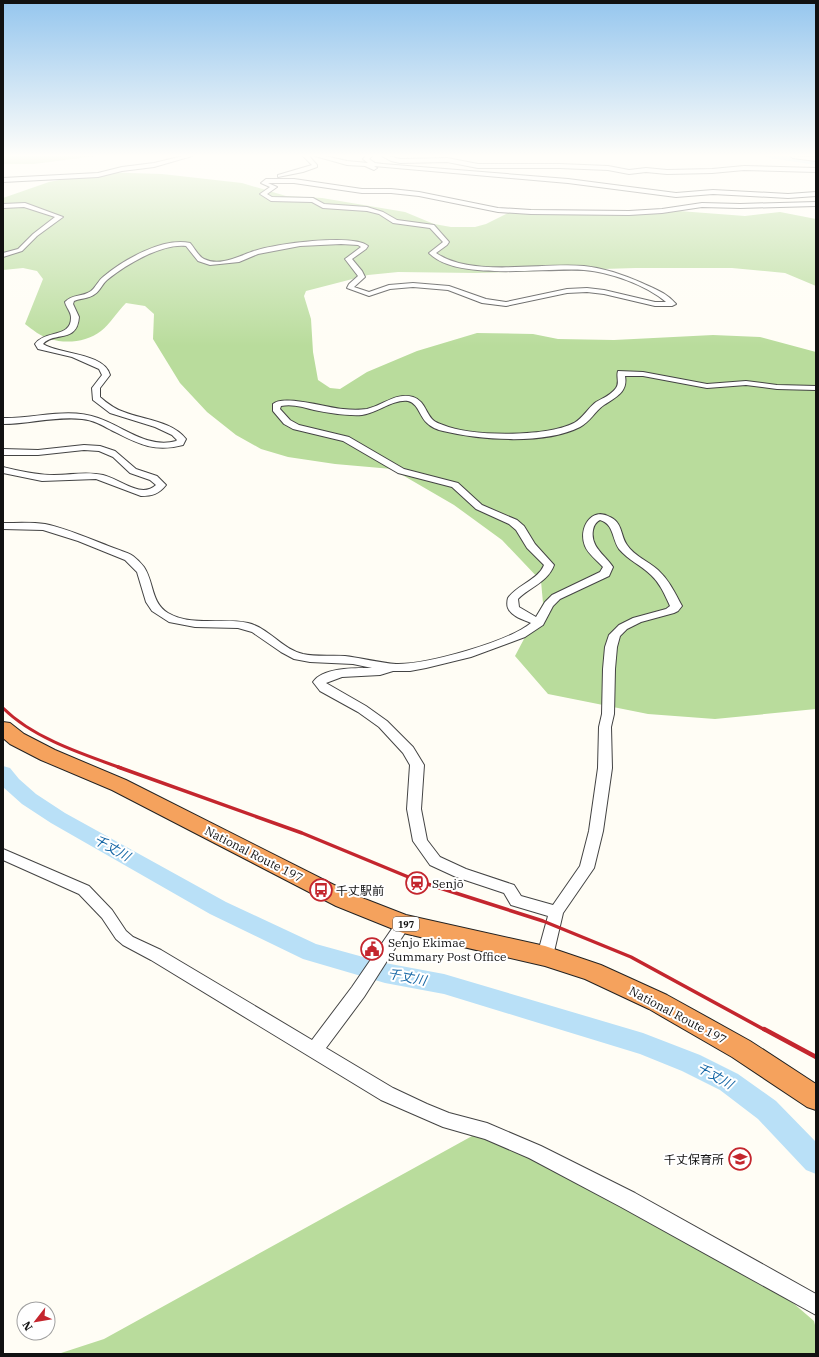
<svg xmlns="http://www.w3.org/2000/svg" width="819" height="1357" viewBox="0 0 819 1357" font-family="'IBM Plex Serif','Noto Sans JP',serif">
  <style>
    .forest { fill: #b9dc9c }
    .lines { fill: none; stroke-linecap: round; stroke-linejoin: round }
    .river { fill: #b9e0f7; fill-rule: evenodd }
    .minor-casing { stroke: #444; stroke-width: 2 }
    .highway-casing { stroke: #222; stroke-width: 2 }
    .minor { fill: #fff; fill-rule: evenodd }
    .highway { fill: #f5a25d; fill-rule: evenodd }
    .rail-far2 { stroke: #c4262e; stroke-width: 3 }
    .rail-far1 { stroke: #c4262e; stroke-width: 3.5 }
    .rail { stroke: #c4262e; stroke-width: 4.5 }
    .labels { text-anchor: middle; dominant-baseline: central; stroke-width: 4; stroke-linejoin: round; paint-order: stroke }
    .shield { fill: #fff; stroke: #585858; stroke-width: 1 }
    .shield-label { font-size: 9px; font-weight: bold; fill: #111 }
    .near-street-label { font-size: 12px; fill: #111; stroke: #fff }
    .near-poi-label { font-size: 12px; fill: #111; stroke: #fff; text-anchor: start }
    .near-water-label { font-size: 13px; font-style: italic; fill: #1768a6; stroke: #fff }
  </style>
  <rect width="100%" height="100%" fill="#fffdf5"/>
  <g class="forest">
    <polygon points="3,156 96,156 34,164 3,164"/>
    <path d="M100 172 162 174 242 183 286 196 322 198 405 212 434 224 451 227H475L486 224 508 213 527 209 614 213 679 211 745 216 780 212 816 219V286L785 273 732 268H635L476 273 398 272 368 275 306 291 304 296 311 319 313 352 318 380 330 388 340 389 367 372 417 351 477 333 533 334 558 339 614 340 713 335 760 337 816 352V709L715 719 648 714 548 694 515 656 543 603 541 581 502 540 454 505 392 469 335 464 288 457 261 449 236 435 207 412 180 383 153 339 154 314 145 306 126 303C117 312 110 324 101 331 87 342 66 344 50 339 40 336 33 330 25 324L43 279 37 271 23 268 3 270V198L49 182Z"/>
    <polygon points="483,1130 722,1242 814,1321 816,1329 816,1354 58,1354 104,1339"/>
  </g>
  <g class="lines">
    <g class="river">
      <polygon points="766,156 786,156 816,161 816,165 770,158"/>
      <polygon points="3,766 10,768 19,779 36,794 65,813 226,902 316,944 385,963 444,974 643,1033 700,1055 738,1074 776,1101 816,1142 816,1174 806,1170 758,1119 720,1090 682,1071 640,1054 444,994 385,983 303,959 210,914 51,823 22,804 3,787"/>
    </g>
    <g class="minor-casing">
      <g id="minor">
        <polygon points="183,156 192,156 154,167 122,171 98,177 3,182 3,178 98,173 122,167 154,163"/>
        <polygon points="303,156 309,156 317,165 317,167 303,172 278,177 278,175 312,165"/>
        <polygon points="315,156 325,156 347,161 368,163 363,159 366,156 372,156 369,159 375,163 383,164 568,179 676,193 713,190 788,194 816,192 816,196 788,198 713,194 676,197 568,183 374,166 377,168 374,170 365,166 347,165"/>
        <polygon points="382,156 389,156 400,159 447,158 478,164 560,164 608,166 629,170 646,168 667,170 712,169 744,166 816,168 816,172 744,170 712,173 667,174 646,172 629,174 608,170 560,168 478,168 447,162 400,163 391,161"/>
        <polygon points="790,156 816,157 816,161 793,158"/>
        <path d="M266 179H294L362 189H391L419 192 498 208 531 210 629 211 662 209 702 203 740 204 816 202V206L740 208 702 207 662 213 629 215 531 214 498 212 419 196 391 193H362L294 183H268L277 187 267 194 272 197 313 198 324 204 367 207 383 212 397 220 434 225 449 242 447 245 436 253C472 278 541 262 584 266 604 268 624 275 642 283 655 289 667 293 676 304L672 306H655L604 294 587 292 567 293 506 306 482 303 448 290 413 287 390 289 369 296 347 288 349 284 358 276 345 259 361 247 358 245 341 244 300 246 258 254 239 262 210 265 198 261 186 246C162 243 125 265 107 280 102 284 100 291 95 294 89 299 81 298 74 301L73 304 79 317C77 344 54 331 43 344 58 354 105 353 110 375L100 388V397C108 404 115 409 124 412 144 420 172 421 186 439L183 445C153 453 137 443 111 430 102 425 93 420 82 419 56 416 29 424 3 424V418C34 419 68 407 98 418 124 427 148 449 176 441L177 440 172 435 155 427 110 413 93 400 92 388 102 375 99 369 72 357 38 349 35 344C45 330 72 338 71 317 71 312 66 307 65 302 72 294 83 297 91 291 96 287 98 281 103 277 123 260 163 237 190 243 194 247 198 256 204 259 220 267 239 256 254 251 273 244 354 233 368 246L366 249 352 259 362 271 365 277 354 287 369 292 389 285 413 283 449 286 486 299 506 302 567 289 587 288 604 290 655 302H666C646 285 610 272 584 270 545 267 457 282 429 253L443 242 430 228 393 223 379 214 367 211 323 208 312 202 271 201 260 194 270 187 261 183Z"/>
        <polygon points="25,203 63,217 37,236 22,251 3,257 3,253 18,249 33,234 55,217 24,207 3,208 3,204"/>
        <path d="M618 371 643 372 707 384 746 381 777 385 816 386V390L777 389 746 385 707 388 643 376H625C628 392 616 397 604 405 595 411 590 422 580 427 545 445 480 440 443 431 438 430 431 427 427 423 420 417 418 403 408 401 393 399 377 413 362 415 346 416 329 413 314 410 302 407 293 404 281 406L280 409 290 420 299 425 349 437 404 469 458 483 482 505 517 520 524 526 535 544 554 565C548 582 530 587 518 599L519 607 536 617 545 602 552 595 600 572 603 567C597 560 588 554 585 546 578 529 591 506 610 517 623 523 620 535 627 545 634 556 648 561 658 570 669 580 675 593 682 606L678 611 674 613 641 622 627 629 620 636 617 647 615 669 614 714 611 727 612 768 603 831 594 868 563 913 553 956 551 961 545 962 539 961 537 956 548 916 511 905 504 893 456 877 430 865 413 841 407 809 410 765 403 753 379 727 358 712 320 691 313 682C323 667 356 668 372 668L353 664 310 662 294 659 281 652 252 632 238 628 195 627 169 622 152 611 146 602 137 572 125 560 78 541 43 530 3 529V523C17 523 32 522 45 524 68 529 90 539 111 547 118 550 127 552 133 556 137 559 141 563 144 567 154 582 151 603 168 613 192 627 222 617 248 623 269 628 282 649 303 654 317 657 332 655 345 656 363 658 379 663 396 664 426 665 508 642 531 623 524 620 511 616 508 608 507 606 507 601 508 598 517 585 538 580 544 565L527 548 516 530 509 524 476 509 452 487 398 473 343 441 293 429 284 424 273 411V404C283 394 328 408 343 409 351 410 360 410 367 409 384 405 396 392 413 397 425 401 425 412 433 420 435 422 440 424 443 425 471 437 547 437 574 423 583 418 588 408 596 402 603 398 611 395 616 388 620 383 616 377 618 371ZM600 520C614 524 612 539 619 549 628 560 641 565 651 575 660 583 665 595 670 606L666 609 633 618 619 625 609 635 605 647 603 669 602 714 599 727 598 768 589 831 580 866 553 905 521 896 514 885 466 869 440 857 427 840 421 809 424 765 413 747 387 721 366 706 326 683 342 677 380 675 393 671H410L426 668 471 657 509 643 525 637 543 625 553 606 560 599 609 576 613 567C605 555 590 547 593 530 594 525 596 522 600 520Z"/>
        <path d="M84 445 100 446 115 451 136 469 157 476 166 485C159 494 152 496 141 496L96 479 42 481 3 473V467C20 471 36 475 54 475 71 475 86 471 103 475 120 479 141 499 156 485L150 480 130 473 113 457 99 451 84 450 38 455H3V449L38 450Z"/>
        <polygon points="3,849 89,886 112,910 126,931 133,937 161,950 312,1040 352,987 398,920 403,918 408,920 411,924 408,928 364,997 326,1048 393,1088 427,1104 449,1113 487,1123 541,1146 635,1193 816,1294 816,1315 621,1207 529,1158 485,1139 443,1127 381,1100 151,960 123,945 116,939 102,918 79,894 3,860"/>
      </g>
    </g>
    <g class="highway-casing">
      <polygon id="highway" points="3,722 10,723 24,734 55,750 126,780 352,894 406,915 545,946 601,965 667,995 750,1041 816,1084 816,1110 807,1107 732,1057 649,1009 585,979 545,966 403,933 336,906 112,790 41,760 10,744 3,738"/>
    </g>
    <use href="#minor" class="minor"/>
    <use href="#highway" class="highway"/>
    <path class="rail-far2" d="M3 708C33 738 82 754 121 768"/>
    <polyline class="rail-far1" points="118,767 302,833 418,881 543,921 631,957 765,1030"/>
    <polyline class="rail" points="764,1029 816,1057"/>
  </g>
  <linearGradient id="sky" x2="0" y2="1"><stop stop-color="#95c6ee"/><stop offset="0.45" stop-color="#fffefa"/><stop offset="1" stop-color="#fffefa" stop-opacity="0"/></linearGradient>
  <rect width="819" height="346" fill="url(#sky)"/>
  <defs>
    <g id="station-ring" transform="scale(1.15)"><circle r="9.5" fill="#fff" stroke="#c4262e" stroke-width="1.5"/><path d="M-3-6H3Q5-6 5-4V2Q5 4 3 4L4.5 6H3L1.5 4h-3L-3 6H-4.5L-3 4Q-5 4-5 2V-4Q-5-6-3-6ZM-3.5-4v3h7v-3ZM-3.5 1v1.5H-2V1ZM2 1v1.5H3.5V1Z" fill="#c4262e"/></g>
    <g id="bus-ring" transform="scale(1.15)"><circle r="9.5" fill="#fff" stroke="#c4262e" stroke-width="1.5"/><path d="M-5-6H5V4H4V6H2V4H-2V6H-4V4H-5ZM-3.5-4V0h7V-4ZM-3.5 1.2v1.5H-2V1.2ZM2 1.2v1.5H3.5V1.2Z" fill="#c4262e"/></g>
    <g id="civic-ring" transform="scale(1.15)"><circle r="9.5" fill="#fff" stroke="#c4262e" stroke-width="1.5"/><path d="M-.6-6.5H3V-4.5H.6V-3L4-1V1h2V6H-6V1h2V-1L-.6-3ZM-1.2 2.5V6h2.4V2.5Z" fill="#c4262e"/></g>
    <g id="school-ring" transform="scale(1.15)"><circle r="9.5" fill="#fff" stroke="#c4262e" stroke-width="1.5"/><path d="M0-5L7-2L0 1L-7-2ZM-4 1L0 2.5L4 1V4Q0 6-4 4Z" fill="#c4262e"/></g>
  </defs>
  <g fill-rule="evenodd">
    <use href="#station-ring" x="417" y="883"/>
    <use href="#bus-ring" x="321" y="890"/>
    <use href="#civic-ring" x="372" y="949"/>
    <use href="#school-ring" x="740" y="1159"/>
  </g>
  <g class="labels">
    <rect class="shield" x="393" y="917" width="26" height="14" rx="3"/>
    <g class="shield-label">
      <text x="406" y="924">197</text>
    </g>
    <g class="near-street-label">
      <text transform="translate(254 854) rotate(27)">National Route 197</text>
      <text transform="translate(678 1015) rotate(28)">National Route 197</text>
    </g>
    <g class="near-poi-label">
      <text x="432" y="883">Senjō</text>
      <text x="336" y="890">千丈駅前</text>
      <text x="388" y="942">Senjo Ekimae<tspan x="388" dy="14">Summary Post Office</tspan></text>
      <text x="724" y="1159" text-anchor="end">千丈保育所</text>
    </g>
    <g class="near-water-label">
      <text transform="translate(112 848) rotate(29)">千丈川</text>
      <text transform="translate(407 977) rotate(11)">千丈川</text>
      <text transform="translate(715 1076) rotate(29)">千丈川</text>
    </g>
  </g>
  <rect width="819" height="1357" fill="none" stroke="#111111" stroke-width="8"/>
  <g transform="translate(36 1321) rotate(239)"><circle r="19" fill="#ffffff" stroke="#a0a0a0"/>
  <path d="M0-3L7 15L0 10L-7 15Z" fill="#c4262e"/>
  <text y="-6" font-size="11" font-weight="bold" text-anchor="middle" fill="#111111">N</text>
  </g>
</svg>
